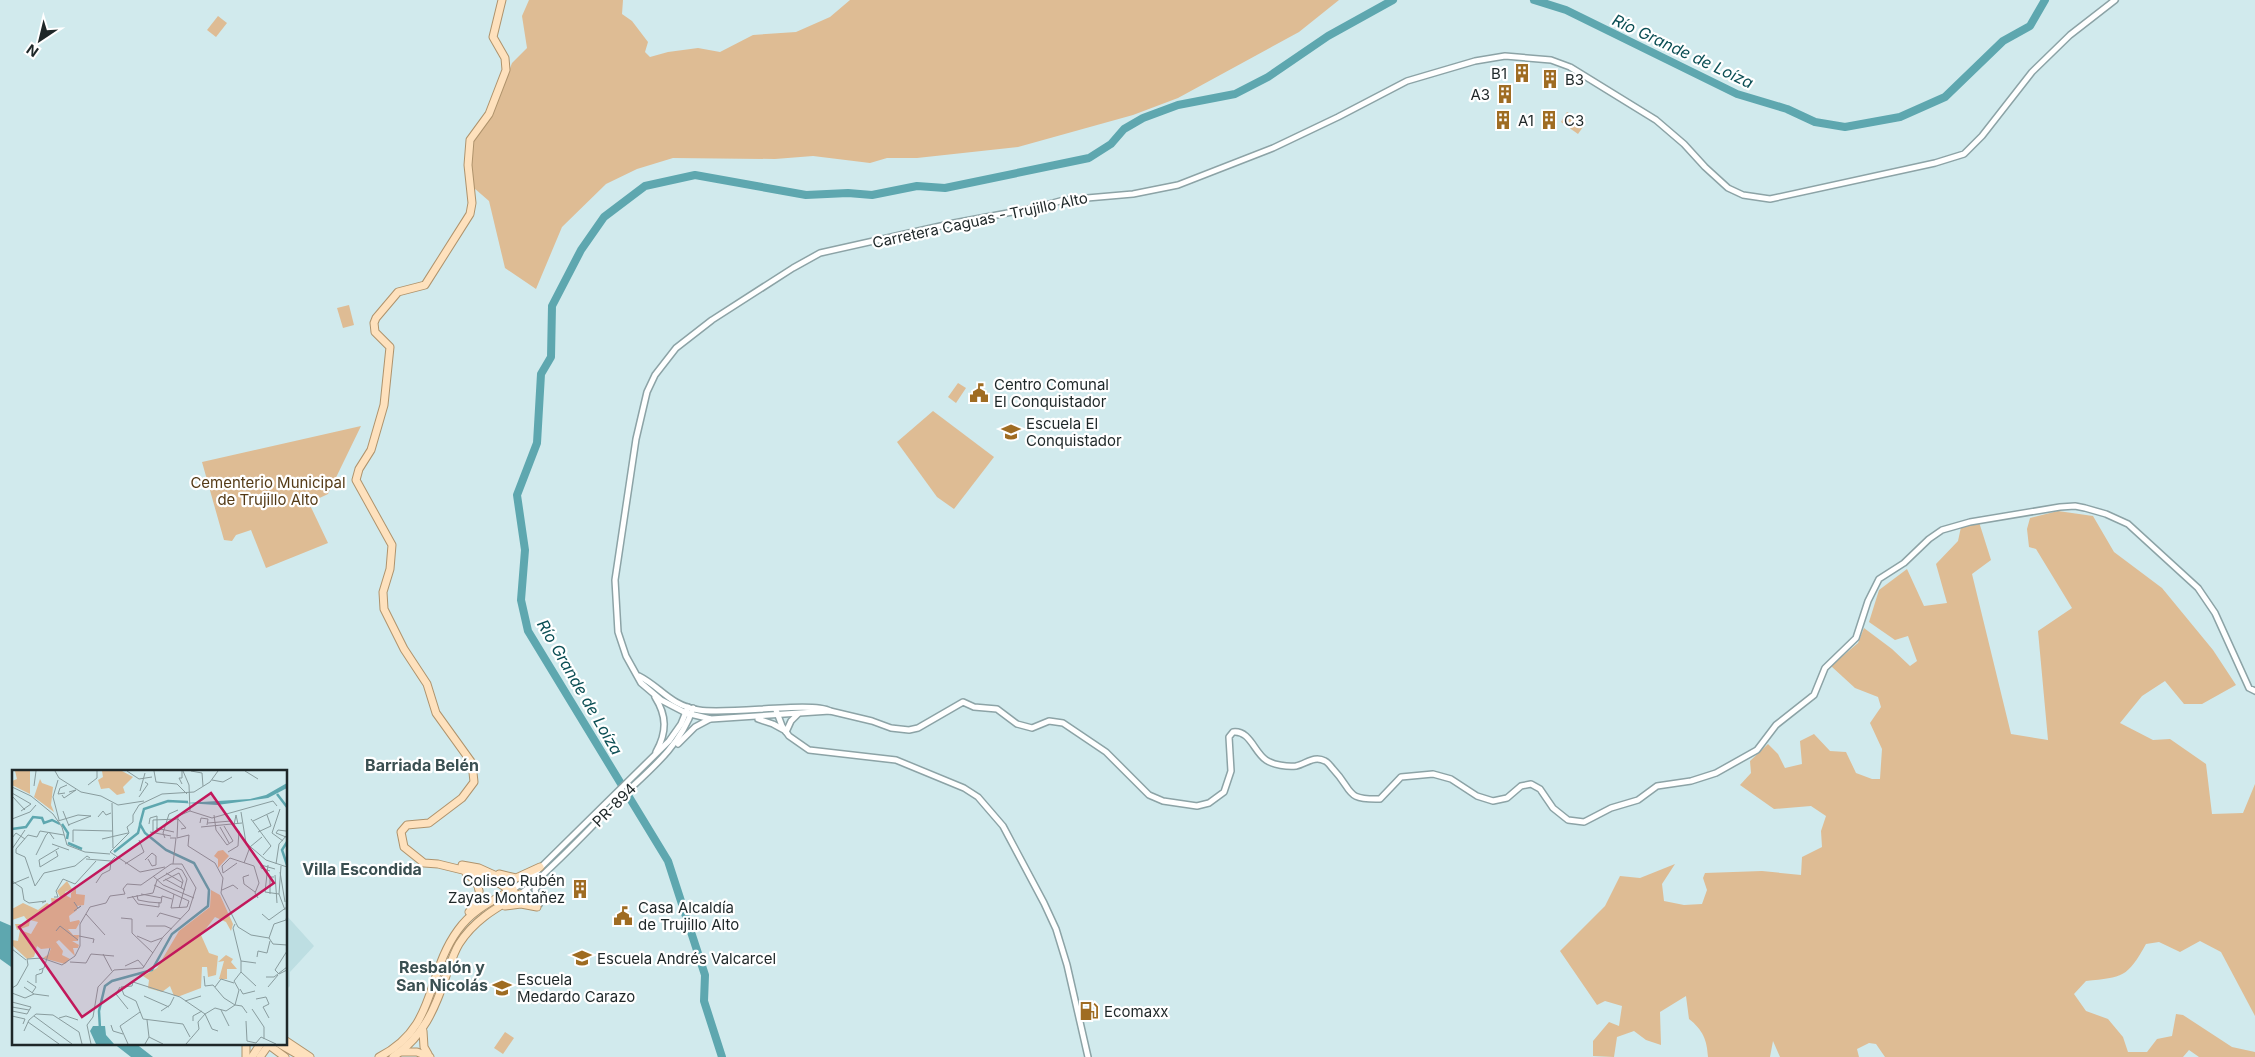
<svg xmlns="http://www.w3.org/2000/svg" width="2255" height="1057" viewBox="0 0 2255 1057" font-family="Inter,sans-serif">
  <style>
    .built { fill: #bddee2 }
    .green { fill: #debc94 }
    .water { fill: #5ea7af }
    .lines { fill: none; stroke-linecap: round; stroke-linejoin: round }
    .river { stroke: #5ea7af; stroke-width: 8 }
    .minor-casing { stroke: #8ca3a6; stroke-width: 8 }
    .major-casing { stroke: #af936c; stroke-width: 9 }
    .minor { stroke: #fff; stroke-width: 5 }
    .major { stroke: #fee1bd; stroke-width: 7 }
    .labels { text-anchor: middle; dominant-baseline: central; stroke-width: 4.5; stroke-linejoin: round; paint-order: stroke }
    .poi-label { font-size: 15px; fill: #1e2728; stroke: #fff; text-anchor: start }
    .street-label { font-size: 15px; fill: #1e2728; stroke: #fff }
    .park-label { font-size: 15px; fill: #543a16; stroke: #fff }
    .water-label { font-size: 16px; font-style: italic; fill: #0b4e54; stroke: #fff }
    .neighbourhood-label { font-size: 16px; font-weight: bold; fill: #3a4f51; stroke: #fff }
    .inset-river { fill: none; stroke: #5ea7af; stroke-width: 2.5 }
    .inset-road { fill: none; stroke: #899c9e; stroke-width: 1 }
    .view { fill: #c2185b; fill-opacity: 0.15; stroke: #c2185b; stroke-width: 2.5 }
    .inset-edge { fill: none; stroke: #1e2728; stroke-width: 2.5 }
  </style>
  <rect width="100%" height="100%" fill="#d1eaed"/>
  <polygon class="built" points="286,915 314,946 290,972 290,986 286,990"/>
  <g class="green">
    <polygon points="529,0 623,0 622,14 632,21 648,42 645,52 650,57 668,52 698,48 720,52 753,35 796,32 830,17 850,0 1339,0 1299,32 1178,98 1133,115 1018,147 917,158 887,158 870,163 813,156 775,159 673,158 637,169 606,184 562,227 536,289 505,268 489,201 474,188 470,145 492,115 512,63 527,48 522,16"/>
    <polygon points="218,16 227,23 216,37 207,30"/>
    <polygon points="1567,112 1585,124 1578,134 1561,122"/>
    <polygon points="349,305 354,325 343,328 337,308"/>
    <polygon points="958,383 966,388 956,403 948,397"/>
    <polygon points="933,411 994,457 954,509 937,497 897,442"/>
    <polygon points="361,426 328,494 309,503 328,543 266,568 251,530 236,535 232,541 224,540 202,462"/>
    <path d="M2058 511 2093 516 2114 552 2162 588 2213 650 2236 685 2202 704H2184L2165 681 2142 696 2120 723 2153 740 2170 739 2206 764 2212 814 2243 813 2255 784V1016L2221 952 2200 941 2180 952 2159 942 2146 944C2127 978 2123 977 2086 981L2074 994 2086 1011 2108 1019 2123 1037 2128 1052H2147L2157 1039 2172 1036 2176 1014 2183 1015 2232 1047 2255 1052V1057H2199L2189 1050 2183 1057H1885L1876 1044 1869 1043 1857 1049 1859 1057H1780L1773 1041 1770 1057H1708C1707 1040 1703 1030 1689 1019L1686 996 1660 1012 1661 1045 1646 1040 1634 1031 1617 1037 1614 1057 1593 1056V1041L1609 1022 1619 1026 1622 1006 1605 1001 1597 1005 1560 951 1605 906 1620 876 1640 878 1675 864 1662 884 1664 901 1684 905 1702 904 1707 890 1703 878 1705 873 1762 871 1801 875 1802 857 1822 847 1821 831 1826 816 1811 806 1774 809 1740 785 1751 773 1750 761 1768 744 1778 754 1785 768 1802 764 1800 741 1814 734 1830 751 1846 752 1856 773 1872 779H1880L1882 749 1870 723 1881 707 1878 697 1855 688 1831 666 1858 643 1864 628 1892 649 1910 666 1917 661 1908 636 1895 640 1869 622 1879 590 1907 569 1924 606 1947 603 1936 564 1958 541 1961 527 1979 522 1991 560 1972 574 2011 734 2048 740 2038 631 2072 608 2036 549 2029 547 2027 529 2030 518Z"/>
    <polygon points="505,1032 514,1038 503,1054 494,1048"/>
  </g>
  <g class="water">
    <polygon points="0,921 14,927 14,969 0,959"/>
    <polygon points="113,1043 135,1043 153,1057 131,1057"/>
  </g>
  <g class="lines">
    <g class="river">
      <polyline points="1534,0 1566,10 1737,94 1787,109 1815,122 1845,127 1900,117 1945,97 2003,41 2030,26 2045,0"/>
      <polyline points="722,1057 704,1001 705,975 668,861 528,631 521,600 525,550 517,495 537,443 541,374 551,357 552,306 581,250 604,217 645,186 695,175 806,195 848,193 872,195 917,186 945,188 1089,158 1111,144 1124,129 1143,118 1178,105 1235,94 1268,77 1328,36 1393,0"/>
    </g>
    <g class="minor-casing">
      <g id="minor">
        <path d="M2115 0 2070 35 2032 72 1982 136 1964 154 1935 163 1770 199 1743 195 1728 188 1705 167 1684 144 1656 120 1570 67 1551 60 1505 56 1475 61 1407 81 1338 117 1273 148 1178 185 1133 194 1064 200 1034 208 954 223 820 253 793 268 712 320 676 348 655 375 647 392 636 439 615 580 618 632 626 656 641 683 661 700 686 713 711 719 830 711 872 721 891 728 909 730 918 728 963 702 974 707 997 709 1017 724 1032 728 1049 721 1063 723 1106 752 1149 795 1163 801 1197 806 1209 803 1224 792 1231 771 1229 737 1233 732C1250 730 1254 752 1266 760 1273 765 1288 767 1296 766 1306 764 1314 755 1325 761 1328 762 1331 767 1333 769 1354 791 1344 800 1380 799L1401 777 1433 774 1451 779 1477 796 1493 801 1507 798 1521 786 1531 784 1540 789 1553 808 1568 820 1584 822 1611 808 1638 800 1657 786 1691 781 1716 773 1757 750 1776 725 1814 695 1825 668 1856 638 1868 601 1879 579 1904 563 1929 539 1942 530 1970 522 2060 507 2075 506 2085 508 2106 514 2128 524 2198 588 2215 613 2249 688 2255 691"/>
        <path d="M639 676C661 687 669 705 699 710 729 715 812 701 830 711"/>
        <path d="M655 697C667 716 667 732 656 752"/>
        <polyline points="776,710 782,726 789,736 809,750 896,760 964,788 978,797 1003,826 1044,903 1056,929 1067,965 1088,1057"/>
        <polyline points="758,719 773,724 784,730"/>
        <polyline points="786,732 791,721 798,714"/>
        <polyline points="678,744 695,727 710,719"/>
        <polyline points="515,888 536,872 669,741 681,724 688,707"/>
        <path d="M522 893C555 866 583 835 613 805 642 776 680 749 693 708"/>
        <polyline points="539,904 535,890 543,877"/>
      </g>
    </g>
    <g class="major-casing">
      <g id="major">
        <polyline points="502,0 493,37 505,58 506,70 489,114 470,140 468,165 472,203 470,214 425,285 398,292 376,318 374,323 375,332 390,347 384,405 371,450 359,469 356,480 392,545 390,569 383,592 384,609 404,649 427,684 436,713 472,763 474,782 462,798 429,823 407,825 401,832 404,847 424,863 438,864 487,876 518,895"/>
        <polyline points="462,865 479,868 501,878"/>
        <path d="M466 873C482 884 484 897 469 912"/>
        <polyline points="499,874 516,878 540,867"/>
        <polyline points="505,906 521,904 537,907"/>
        <polyline points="423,1031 424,1047 428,1054"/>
        <polyline points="286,1041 310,1057"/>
        <polyline points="266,1043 285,1057"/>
        <polyline points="278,1043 302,1057"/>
        <polyline points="401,1052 417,1052 430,1057"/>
        <polyline points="246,1057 246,1043"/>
        <polyline points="252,1057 261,1043"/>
        <polyline points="260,1057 270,1043"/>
        <path d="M379 1057C438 1027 425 975 458 930 472 910 492 901 513 889"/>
        <path d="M393 1057C423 1037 435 1009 446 976 450 965 453 954 459 944 474 920 496 908 520 894"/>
      </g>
    </g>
    <use href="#minor" class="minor"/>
    <use href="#major" class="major"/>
  </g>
  <defs>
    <g id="building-bare" transform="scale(1.5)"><path d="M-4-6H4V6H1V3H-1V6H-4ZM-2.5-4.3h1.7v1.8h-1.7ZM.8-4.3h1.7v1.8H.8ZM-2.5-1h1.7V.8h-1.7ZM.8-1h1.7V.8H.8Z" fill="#9f6c22" stroke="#fff" stroke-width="2.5" paint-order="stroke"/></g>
    <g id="civic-bare" transform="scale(1.5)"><path d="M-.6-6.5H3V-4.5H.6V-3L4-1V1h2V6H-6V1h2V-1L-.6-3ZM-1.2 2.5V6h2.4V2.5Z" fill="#9f6c22" stroke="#fff" stroke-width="2.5" paint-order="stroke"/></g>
    <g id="school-bare" transform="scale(1.5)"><path d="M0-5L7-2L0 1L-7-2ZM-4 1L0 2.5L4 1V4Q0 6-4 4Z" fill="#9f6c22" stroke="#fff" stroke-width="2.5" paint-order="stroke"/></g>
    <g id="fuel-bare" transform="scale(1.5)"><path d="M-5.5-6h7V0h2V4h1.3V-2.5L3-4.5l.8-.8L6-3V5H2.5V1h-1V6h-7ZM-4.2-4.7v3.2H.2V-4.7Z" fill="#9f6c22" stroke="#fff" stroke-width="2.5" paint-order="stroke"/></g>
  </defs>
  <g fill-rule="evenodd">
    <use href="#building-bare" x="1522" y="73"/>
    <use href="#building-bare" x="1550" y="79"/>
    <use href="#building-bare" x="1505" y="94"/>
    <use href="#building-bare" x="1503" y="120"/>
    <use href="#building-bare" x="1549" y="120"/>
    <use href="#civic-bare" x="979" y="393"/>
    <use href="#school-bare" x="1011" y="432"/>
    <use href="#building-bare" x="580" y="889"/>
    <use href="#civic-bare" x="623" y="916"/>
    <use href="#school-bare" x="582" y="958"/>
    <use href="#school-bare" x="502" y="988"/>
    <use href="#fuel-bare" x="1089" y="1011"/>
  </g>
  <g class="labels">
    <g class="poi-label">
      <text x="1507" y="73" text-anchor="end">B1</text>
      <text x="1565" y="79">B3</text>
      <text x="1490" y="94" text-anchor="end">A3</text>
      <text x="1518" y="120">A1</text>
      <text x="1564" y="120">C3</text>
      <text x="994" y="384">Centro Comunal<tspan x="994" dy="17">El Conquistador</tspan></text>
      <text x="1026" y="423">Escuela El<tspan x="1026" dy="17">Conquistador</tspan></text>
      <text x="565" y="880" text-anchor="end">Coliseo Rubén<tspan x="565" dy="17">Zayas Montañez</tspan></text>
      <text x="638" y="907">Casa Alcaldía<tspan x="638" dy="17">de Trujillo Alto</tspan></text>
      <text x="597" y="958">Escuela Andrés Valcarcel</text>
      <text x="517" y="979">Escuela<tspan x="517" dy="17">Medardo Carazo</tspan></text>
      <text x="1104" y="1011">Ecomaxx</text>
    </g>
    <g class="street-label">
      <text transform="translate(980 220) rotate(-12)">Carretera Caguas - Trujillo Alto</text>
      <text transform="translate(614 805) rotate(-45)">PR-894</text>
    </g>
    <g class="park-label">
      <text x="268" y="482">Cementerio Municipal<tspan x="268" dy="17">de Trujillo Alto</tspan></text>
    </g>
    <g class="water-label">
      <text transform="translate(1683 51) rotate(25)">Río Grande de Loíza</text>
      <text transform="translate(580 687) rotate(60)">Río Grande de Loíza</text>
    </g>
    <g class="neighbourhood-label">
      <text x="422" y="765">Barriada Belén</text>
      <text x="362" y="869">Villa Escondida</text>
      <text x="442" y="967">Resbalón y<tspan x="442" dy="18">San Nicolás</tspan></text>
    </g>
  </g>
  <g transform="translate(12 770)">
    <rect width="275" height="275" fill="#d1eaed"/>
    <path d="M3 1H18V24L0 15V11L5 9ZM90 1H110L121 7 111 17 113 23 105 25 97 18 89 19 86 10 91 7ZM28 9 30 13 41 17 39 35 42 42 22 27ZM211 80 217 86 206 98V89L202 86 206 81ZM55 111 60 119 53 122 55 126 59 128V123L64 118V124L73 125 72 135 65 136V140L57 146 58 152 67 150 68 152 64 159H56L61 165H67L66 171H60L67 175 66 178H61L63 186 47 170 44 172 51 181 50 185 58 189 53 194 31 188 37 184 39 178 29 179 25 176 22 187 15 189 0 175V170L6 171 8 160 19 164 26 152 18 150 17 156 5 160 3 154H13L15 150 12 146 0 150V139L11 133 26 140 35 133 40 136 39 128 49 129 45 121ZM199 120 208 125 221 154 219 161 214 152 203 147 189 165 197 183 206 186 204 205 196 207 195 197H190L189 218 168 226H162L158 216 150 222 136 218 137 210 131 206 145 198 167 161 198 137ZM214 185 221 189 219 192 225 199H215V209H207L212 191 206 192Z" fill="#debc94"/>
    <path d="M275 13V18L256 28 205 35 173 33 238 29 254 25ZM81 256H93L94 265 102 274H84L78 261Z" fill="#5ea7af"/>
    <path class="inset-river" d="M265 24 275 37M50 54 56 63 55 69M0 59 14 57 21 47 30 48 32 53 40 50 48 54M56 73 70 79M102 82 126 63 128 55M275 95 270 80 275 72M88 259 87 241 93 216 100 211 140 200 160 164 196 136 197 120 182 93 154 80 133 63 128 54 132 39 156 31 176 32"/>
    <path class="inset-road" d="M43 1 47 8 69 22 89 26 106 35 132 31M115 1 127 9 140 7M142 1 144 12 165 14 175 24M170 1V8H167L170 14M179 1 190 3 191 16M233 1 246 9M46 10 41 27 47 50M200 10 211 12 220 7M76 15 85 8V1M22 16 24 1M0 17 19 26 41 44 50 57 55 75 73 82 98 84M128 21 133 3M0 23 19 34 9 41M53 23 46 24 48 18 55 15M50 25 52 28 64 20 57 22M0 26 13 40M127 27 136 14 133 12M100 33 101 78M268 39 260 63 271 71M51 41 57 56M178 41 200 48 261 31 265 36M229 42 234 73 254 90 275 97M202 45 204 60 215 75 221 71 212 56M86 47 91 41 94 45 99 43M0 49 18 42 24 35M239 49 259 76 251 85M46 51 66 45 79 46 56 55M241 51 262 41M188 53 189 48 196 49 195 55M196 53 219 51M137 54 138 48 145 46V62M222 55 224 45 226 54M189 57 230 53M208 57 217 73M144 58 162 62M274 61 266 60 264 63 274 67M138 62 159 66M141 62V50L166 49 174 58 169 59M246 62 259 56 255 45M52 65 28 61 25 67 16 65 4 79V83L13 87 23 116 32 103 63 96 75 86 78 88M0 68 4 63 13 69M153 68 151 63 157 44 166 40M158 68H164L161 94M165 68 177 65 176 76 203 93 211 108 209 123 226 157 239 165 257 168 261 174 275 175M165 68 166 46 178 41 177 15 171 1M90 69 116 63M61 72V60L100 61M40 74 57 80M0 79 13 60M44 81 46 86 28 97 27 90 47 78M216 82 226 76 227 61M24 85 34 65 37 62 42 69M74 89 99 91 103 87M133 90 140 83 144 86V95L140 96 136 89M225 93 211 103 210 96 218 88 242 96 247 113 243 123 246 128M232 93 238 77 250 67M113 94 132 82 127 70M264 94 267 74 275 65V45M256 95 253 122 267 124M269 96 267 124 273 140M153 97 128 102 98 82 117 63 115 57 121 52V45L127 35 150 24 182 22 198 12 206 1M258 101 249 98V95L263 99M268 102 273 132M154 103 171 113M237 105 231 107 232 114 243 122M263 105 265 133M141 106 151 115 182 128M153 109 173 120M0 111 10 118 12 130M151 111 167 103 171 111 169 118M84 113 90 104 98 100 99 91M0 114 17 107M63 114 84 91M142 115 177 131 175 137 159 138 162 124M210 120 221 115 226 119M129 124 150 128M258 124V107H262M125 125 126 130 137 132 149 133 150 126 160 129M120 126 126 134 147 137V132M42 127H46L44 121 51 109 63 114M115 128 141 123 145 110 165 98 170 100 175 109 167 138M12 130 17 133 34 131 30 133M62 132 66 138 69 136 62 141M74 144 93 165M250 144 257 150 275 137M145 147 148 143 169 149M109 148 120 149V163L141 183M134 156H153L160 159M44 161 48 156 66 170M67 166 82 169 81 173M125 166 139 172 150 168M257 168 262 154 274 150 275 145M0 179 14 190M275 181 263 200 267 204 275 200M91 184 100 201M245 187 246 181 255 183 258 171M229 191 244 193M58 192 74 193 79 184 102 186M113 196 126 190 132 197M27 200 32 198 38 178M229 202 244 216M192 206 193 216 201 215M254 207H262L275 197M15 211 24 217 20 223M24 213V205L30 203 31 199M201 215 212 228 223 235M12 217 22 224 37 226M108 217 104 224 116 239M203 217 209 209 222 213M256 217 266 205M0 218 5 215 16 195 15 189 30 188 50 195 63 186 68 176V154L78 137 94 133 98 126 113 124 111 119 115 114 129 115 159 94H170L184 118 177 140 151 167 131 198 102 200 86 217 81 247 75 255 79 274M228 219 231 224 243 221M0 223 13 228 22 224M132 226 157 237M244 229 254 227 257 234 251 237 257 248M173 231 189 226M0 232 19 237 15 244 0 241M223 235 230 236 235 243M0 237 17 240M240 239 252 257V269M209 240 217 256M149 241 158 235 162 227M193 244 200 259 206 261M0 246 13 249 11 254M22 246 60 274M47 248 54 246 66 250M135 250 137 267M181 251V246L190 241M234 251 235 271M16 252 47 274M99 255 101 261 111 264M12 261 17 250 24 244 41 245 67 262 70 274M178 267 171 254 131 249 124 231 112 225 109 217 120 216 121 212 168 227 193 244M235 271 244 273 249 267 264 274M116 274 108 256 128 242M133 274 137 267 151 274M174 274 187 259 186 252 193 244 203 238 214 241 223 235 227 220 222 211 229 202V191L221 158 223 154"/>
    <path class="view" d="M199 23 262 113 70 247 7 157Z"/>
    <rect width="275" height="275" class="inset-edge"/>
  </g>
  <g transform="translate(40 40) rotate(215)" stroke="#ffffff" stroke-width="4" paint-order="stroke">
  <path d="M0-4L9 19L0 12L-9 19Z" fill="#1e2728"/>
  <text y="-8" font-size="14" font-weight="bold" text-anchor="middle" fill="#1e2728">N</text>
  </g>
</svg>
